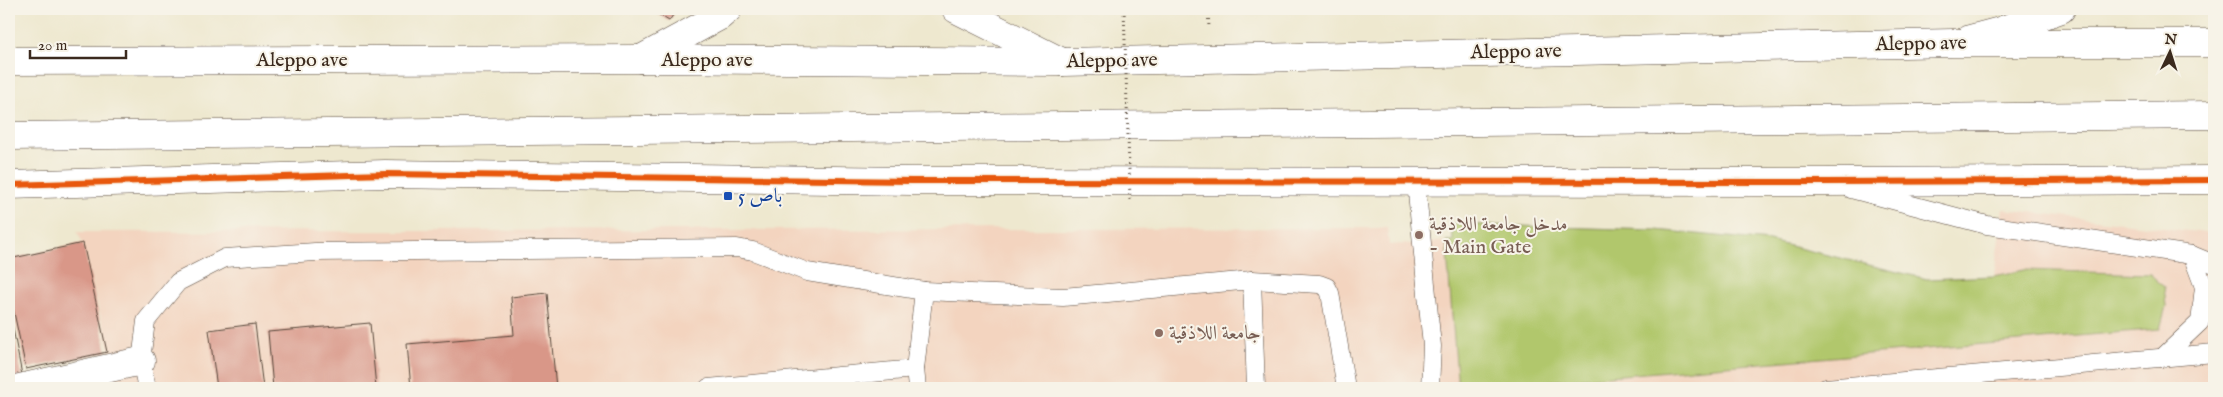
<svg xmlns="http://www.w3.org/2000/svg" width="2223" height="397" viewBox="0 0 2223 397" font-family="'IM FELL English',Amiri,serif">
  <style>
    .built { fill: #f3d4bf }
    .green { fill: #b1c76c; stroke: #767845 }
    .building { fill: #d99788 }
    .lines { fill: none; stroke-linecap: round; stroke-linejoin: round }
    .service-casing { stroke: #564639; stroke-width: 19 }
    .minor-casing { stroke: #564639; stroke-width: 29 }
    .tertiary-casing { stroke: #564639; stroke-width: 29 }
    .secondary-casing { stroke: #564639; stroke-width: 29 }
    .primary-casing { stroke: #564639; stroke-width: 29 }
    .path { stroke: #564639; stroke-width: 3; stroke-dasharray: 1 4; stroke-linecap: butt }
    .service { stroke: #fff; stroke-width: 18 }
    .minor { stroke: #fff; stroke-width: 28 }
    .tertiary { stroke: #fff; stroke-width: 28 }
    .secondary { stroke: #fff; stroke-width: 28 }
    .primary { stroke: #fff; stroke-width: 28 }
    .path-bridge { stroke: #564639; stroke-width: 3; stroke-dasharray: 1 4; stroke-linecap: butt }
    .cycleway-casing { stroke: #f7f3e8; stroke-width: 9 }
    .cycleway { stroke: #e8590c; stroke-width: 6 }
    .transit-dot { fill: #1a4fb4; stroke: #f7f3e8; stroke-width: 2 }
    .education-dot { fill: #8d6e63; stroke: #f7f3e8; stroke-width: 2 }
    .labels { text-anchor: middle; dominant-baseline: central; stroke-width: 4; stroke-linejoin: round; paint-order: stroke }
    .street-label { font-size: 20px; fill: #3b2a1e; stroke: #f7f3e8 }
    .transit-label { font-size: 20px; fill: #164399; stroke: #f7f3e8; text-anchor: start }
    .education-label { font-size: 20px; fill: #785e54; stroke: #f7f3e8; text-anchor: start }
  </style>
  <rect width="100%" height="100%" fill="#f7f3e8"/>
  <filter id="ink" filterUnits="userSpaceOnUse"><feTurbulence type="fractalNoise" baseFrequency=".02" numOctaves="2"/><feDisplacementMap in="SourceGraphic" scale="10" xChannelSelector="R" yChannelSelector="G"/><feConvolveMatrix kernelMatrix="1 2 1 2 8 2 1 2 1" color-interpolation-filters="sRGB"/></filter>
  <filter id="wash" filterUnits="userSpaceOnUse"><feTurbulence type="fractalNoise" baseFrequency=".0096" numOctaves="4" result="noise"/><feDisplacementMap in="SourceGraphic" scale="20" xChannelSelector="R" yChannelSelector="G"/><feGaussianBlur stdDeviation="1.12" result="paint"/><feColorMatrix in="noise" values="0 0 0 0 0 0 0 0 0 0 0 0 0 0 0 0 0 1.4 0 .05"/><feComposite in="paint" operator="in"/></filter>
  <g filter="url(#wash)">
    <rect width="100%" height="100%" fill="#eee8cf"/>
    <polygon class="built" points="2003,209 2214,234 2214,388 118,388 83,243 77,232 1387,228 1389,245 1453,241 1452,224 1656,230 1769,241 1927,279 1994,276"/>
    <polygon class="green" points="1452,224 1656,230 1769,241 1927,279 1994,276 2024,270 2150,274 2164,287 2166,306 2160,329 1493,386 1493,388 1458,388 1446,241 1453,241"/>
    <g id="blocks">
      <g class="building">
        <polygon points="650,9 677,9 669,21"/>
        <polygon points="83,243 107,352 26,369 9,289 9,259"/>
        <polygon points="547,293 556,388 411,388 407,344 514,335 511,297"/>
        <polygon points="9,308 23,380 9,382"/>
        <polygon points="370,323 376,388 273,388 268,332"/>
        <polygon points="255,324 263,388 217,388 209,330"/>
      </g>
    </g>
  </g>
  <g filter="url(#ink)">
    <use href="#blocks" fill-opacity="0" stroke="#564639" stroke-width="1"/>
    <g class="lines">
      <g class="service-casing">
        <g id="service">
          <polyline points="1416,182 1432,346 1430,388"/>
          <polyline points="1851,189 1987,225 2192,255 2214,264"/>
          <polyline points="1252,280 1319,284 1327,287 1330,293 1346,388"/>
          <polyline points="2162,358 2200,322 2204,287 2192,255"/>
          <polyline points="147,388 141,361 146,321 178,282 225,258 315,252 737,248 753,251 807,272 924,291"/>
          <polyline points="708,388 915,369"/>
          <polyline points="917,388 915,369 924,291 1063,297 1252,280 1256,388"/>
          <polyline points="1826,388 2214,353"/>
        </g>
      </g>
      <g class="minor-casing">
        <g id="minor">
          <polyline points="9,185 385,174 912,181 1824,182 2214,180"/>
          <polyline points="20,388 141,361"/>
        </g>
      </g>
      <g class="tertiary-casing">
        <g id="tertiary">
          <polyline points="956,9 1062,62"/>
          <polyline points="641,59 720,16 728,9"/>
        </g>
      </g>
      <g class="secondary-casing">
        <polyline id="secondary" points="1970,39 2000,31 2061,9"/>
      </g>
      <g class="primary-casing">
        <g id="primary">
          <polyline points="9,61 641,59 1062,62 1953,43 2214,43"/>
          <polyline points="9,136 2214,115"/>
        </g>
      </g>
      <polyline class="path" points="1208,9 1209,28"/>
      <use href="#service" class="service"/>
      <use href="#minor" class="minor"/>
      <use href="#tertiary" class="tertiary"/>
      <use href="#secondary" class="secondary"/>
      <use href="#primary" class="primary"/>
      <polyline class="path-bridge" points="1124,9 1130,200"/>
      <g class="cycleway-casing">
        <polyline id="cycleway" points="9,185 385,174 912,181 1824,182 2214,180"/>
      </g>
      <use href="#cycleway" class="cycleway"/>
    </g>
  </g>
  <rect class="transit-dot" x="723" y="191" width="10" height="10" rx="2.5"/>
  <g class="education-dot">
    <circle cx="1419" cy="235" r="5"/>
    <circle cx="1159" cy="333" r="5"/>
  </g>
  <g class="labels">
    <g class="street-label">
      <text transform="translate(1921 44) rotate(-1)">Aleppo ave</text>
      <text transform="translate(1516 52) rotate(-1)">Aleppo ave</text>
      <text x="302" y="60">Aleppo ave</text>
      <text x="707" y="60">Aleppo ave</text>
      <text transform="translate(1112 61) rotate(-1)">Aleppo ave</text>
    </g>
    <g class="transit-label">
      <text x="738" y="196">باص 5</text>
    </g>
    <g class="education-label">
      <text x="1429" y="224">مدخل جامعة اللاذقية<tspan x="1429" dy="23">- Main Gate</tspan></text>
      <text x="1169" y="333">جامعة اللاذقية</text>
    </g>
  </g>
  <rect width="2223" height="397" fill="none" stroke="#f7f3e8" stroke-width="30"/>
  <g transform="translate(2170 52) rotate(4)" stroke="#f7f3e8" stroke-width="4" paint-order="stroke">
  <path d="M0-4L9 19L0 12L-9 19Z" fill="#3b2a1e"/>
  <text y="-8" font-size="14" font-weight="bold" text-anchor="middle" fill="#3b2a1e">N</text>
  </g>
  <path d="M30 50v8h96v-8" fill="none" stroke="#3b2a1e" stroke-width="2.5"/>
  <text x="38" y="50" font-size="15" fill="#3b2a1e" stroke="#f7f3e8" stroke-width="4" paint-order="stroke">20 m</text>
</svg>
